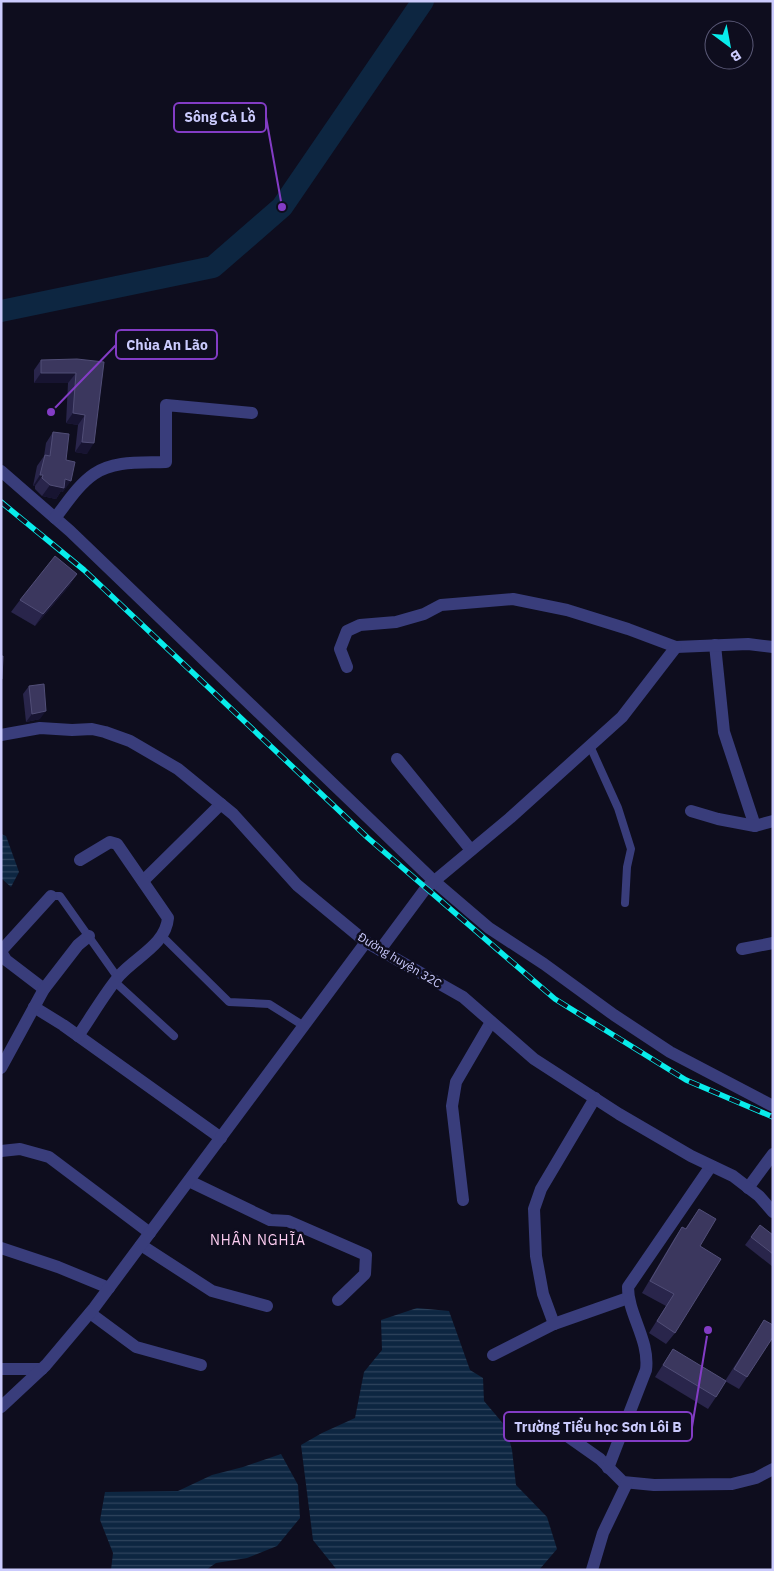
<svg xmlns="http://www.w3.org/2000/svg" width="774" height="1571" viewBox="0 0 774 1571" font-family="'IBM Plex Sans',sans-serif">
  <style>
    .water { fill: url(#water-rules) }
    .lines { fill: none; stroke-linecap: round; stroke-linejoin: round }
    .river { stroke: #0d2641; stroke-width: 22 }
    .service { stroke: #393d7b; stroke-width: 8 }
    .minor { stroke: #393d7b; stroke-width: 12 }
    .tertiary { stroke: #393d7b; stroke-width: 12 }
    .rail-casing { stroke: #08eceb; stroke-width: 5.5 }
    .rail { stroke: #0e0d1e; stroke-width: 4; stroke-dasharray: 11; stroke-linecap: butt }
    .wall { fill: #29254b }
    .shaded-wall { fill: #171431 }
    .building { fill: #3b375e; stroke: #514e77 }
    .labels { text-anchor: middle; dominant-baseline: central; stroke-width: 5; stroke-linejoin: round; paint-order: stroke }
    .street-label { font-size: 12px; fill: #cbcbfd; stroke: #0e0d1e }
    .neighbourhood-label { font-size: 14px; letter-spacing: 1px; fill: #fdcdf1; stroke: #0e0d1e }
    .leader { fill: none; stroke: #833cc5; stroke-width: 2 }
    .callout-dot { fill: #833cc5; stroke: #0e0d1e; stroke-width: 2 }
    .callout { fill: #0e0d1e; stroke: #833cc5; stroke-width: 2 }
    .callout-label { font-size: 14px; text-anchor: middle; font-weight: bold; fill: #cbcbfd }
  </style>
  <defs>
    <pattern id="water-rules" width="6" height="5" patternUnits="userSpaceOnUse" patternTransform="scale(1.25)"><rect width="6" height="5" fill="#0d2641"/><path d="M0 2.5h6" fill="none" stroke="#2f445d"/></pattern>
  </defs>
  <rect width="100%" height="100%" fill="#0e0d1e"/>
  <g class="water">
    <polygon points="1,834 6,836 19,872 11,887 1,878"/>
    <polygon points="417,1308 449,1311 470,1370 483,1378 484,1401 506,1427 512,1450 516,1485 547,1517 557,1549 539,1570 337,1570 313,1540 301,1445 322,1433 355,1418 364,1372 382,1350 381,1320"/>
    <polygon points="281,1454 298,1485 300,1518 277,1546 247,1558 216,1563 206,1570 111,1570 113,1553 100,1520 105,1492 178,1491 212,1475 243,1467"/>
  </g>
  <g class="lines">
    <polyline class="river" points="1,311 213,267 282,207 423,1"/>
    <g class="service">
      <polyline points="590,746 618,808 631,849 627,867 625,903"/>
      <polyline points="51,896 60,896 118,978"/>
      <polyline points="162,936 229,1002 269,1004 304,1026"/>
      <polyline points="115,982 174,1036"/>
    </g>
    <g class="minor">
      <polyline points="1,471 70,531 434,881 489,928 544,964 614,1015 670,1052 773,1106"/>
      <path d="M55 518C67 503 78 485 94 474 114 460 142 463 166 462V405L252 413"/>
      <polyline points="715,645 724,732 755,826"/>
      <polyline points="347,667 340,649 347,631 360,625 396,622 424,614 441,605 513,599 567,610 628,629 676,647 748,644 773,647"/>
      <polyline points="397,759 471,850"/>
      <polyline points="691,811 718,819 755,826 773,821"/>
      <polyline points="143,881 221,804"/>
      <polyline points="742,949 773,943"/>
      <polyline points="380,950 426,888 510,818 622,717 676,647"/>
      <polyline points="1,951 51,896"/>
      <polyline points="1,952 6,960 44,989"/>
      <polyline points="34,1007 63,1025 221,1138"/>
      <path d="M78 1036C92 1016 104 994 120 975 136 957 166 944 168 918L117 844 110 842 80 860"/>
      <polyline points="1,1068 44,989 78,945 89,936"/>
      <polyline points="1,1151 20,1149 49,1157 150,1233"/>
      <polyline points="189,1181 270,1220 288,1221 366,1255 365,1274 338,1300"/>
      <polyline points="748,1188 773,1154"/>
      <polyline points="463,1200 452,1106 456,1082 491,1022"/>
      <polyline points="141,1245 212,1291 267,1306"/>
      <polyline points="1,1248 58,1267 109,1288"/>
      <polyline points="90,1313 136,1347 201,1365"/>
      <polyline points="554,1324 543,1294 536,1256 534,1209 541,1189 595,1098"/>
      <polyline points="493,1355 554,1324 628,1298"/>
      <polyline points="1,1369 42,1369"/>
      <polyline points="1,1407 46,1365 94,1308 366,942"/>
      <polyline points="556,1428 600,1459 623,1482 654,1485 732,1484 756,1478 773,1469"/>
      <path d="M608 1468 646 1370C650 1340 628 1315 628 1287L711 1166"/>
      <polyline points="592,1570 603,1533 627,1483"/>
    </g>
    <polyline class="tertiary" points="1,735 40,728 72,730 92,729 105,732 130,741 178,769 233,814 297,885 366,942 463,997 534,1059 619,1114 691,1156 733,1176 759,1196 773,1212"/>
    <g class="rail-casing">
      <polyline id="rail" points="1,502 84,570 368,838 555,999 686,1080 773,1117"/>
    </g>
    <use href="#rail" class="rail"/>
  </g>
  <g class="wall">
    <polygon points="41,360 104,362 87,454 75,452 78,425 66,423 68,383 34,383 34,370"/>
    <polygon points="53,432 66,460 63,492 61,491 56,499 42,496 35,489 35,486 33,486 37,466 44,456 46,443"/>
    <polygon points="77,574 69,586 35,626 11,612 20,600"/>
    <polygon points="29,686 40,719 26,722 23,694"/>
    <polygon points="699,1209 700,1246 675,1333 666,1344 649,1333 666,1306 642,1293 674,1239 682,1227 685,1229"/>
    <polygon points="773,1235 773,1267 745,1245 751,1237"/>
    <polygon points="764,1320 747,1377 739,1389 725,1381"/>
    <polygon points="673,1349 716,1397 708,1409 655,1377"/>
  </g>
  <g class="shaded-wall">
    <polygon points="41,373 76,373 68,383 34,383"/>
    <polygon points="73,413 85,415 78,425 66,423"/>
    <polygon points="82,442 94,443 87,454 75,452"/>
    <polygon points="40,475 43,475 35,486 33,486"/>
    <polygon points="65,479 71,481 63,492 61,491 56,499 42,496 50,485"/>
    <polygon points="77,574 69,586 35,626 43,614"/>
    <polygon points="46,711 40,719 26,722 32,714"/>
  </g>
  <g class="building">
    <polygon points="77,359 104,362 94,443 82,442 85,415 73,413 76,373 41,373 41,360"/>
    <polygon points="53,432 69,434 66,460 75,462 71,481 65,479 64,488 50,485 42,478 43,475 40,475 45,455 50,456"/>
    <polygon points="55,556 77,574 43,614 20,600"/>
    <polygon points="1,656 3,656 2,679 1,679"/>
    <polygon points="44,684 46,711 32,714 29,686"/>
    <polygon points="699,1209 716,1219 700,1246 721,1259 675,1333 657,1321 674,1294 650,1281 682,1227 686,1229"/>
    <polygon points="760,1225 773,1235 773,1254 751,1237"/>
    <polygon points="764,1320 773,1325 773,1337 747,1377 734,1369"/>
    <polygon points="673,1349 726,1381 716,1397 663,1365"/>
  </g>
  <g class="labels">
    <g class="street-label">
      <text transform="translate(400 960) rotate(31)">Đường huyện 32C</text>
    </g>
    <g class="neighbourhood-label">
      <text x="258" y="1240">NHÂN NGHĨA</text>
    </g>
  </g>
  <path class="leader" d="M282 207L266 117M51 412L116 345M708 1330L692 1427"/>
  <g class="callout-dot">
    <circle cx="282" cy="207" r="5"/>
    <circle cx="51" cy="412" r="5"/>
    <circle cx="708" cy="1330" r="5"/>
  </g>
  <g class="callout">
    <rect x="174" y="103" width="92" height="29" rx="5"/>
    <rect x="116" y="330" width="101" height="29" rx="5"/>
    <rect x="504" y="1412" width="188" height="29" rx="5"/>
  </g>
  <g class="callout-label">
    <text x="220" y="122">Sông Cà Lồ</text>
    <text x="167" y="350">Chùa An Lão</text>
    <text x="598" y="1432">Trường Tiểu học Sơn Lôi B</text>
  </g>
  <rect width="774" height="1571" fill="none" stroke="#cbcbfd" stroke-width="5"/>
  <g transform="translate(729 45) rotate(148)"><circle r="24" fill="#0e0d1e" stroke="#5a5977"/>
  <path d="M0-4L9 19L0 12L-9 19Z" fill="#08eceb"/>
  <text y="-8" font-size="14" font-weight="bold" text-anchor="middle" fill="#cbcbfd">B</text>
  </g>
</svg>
